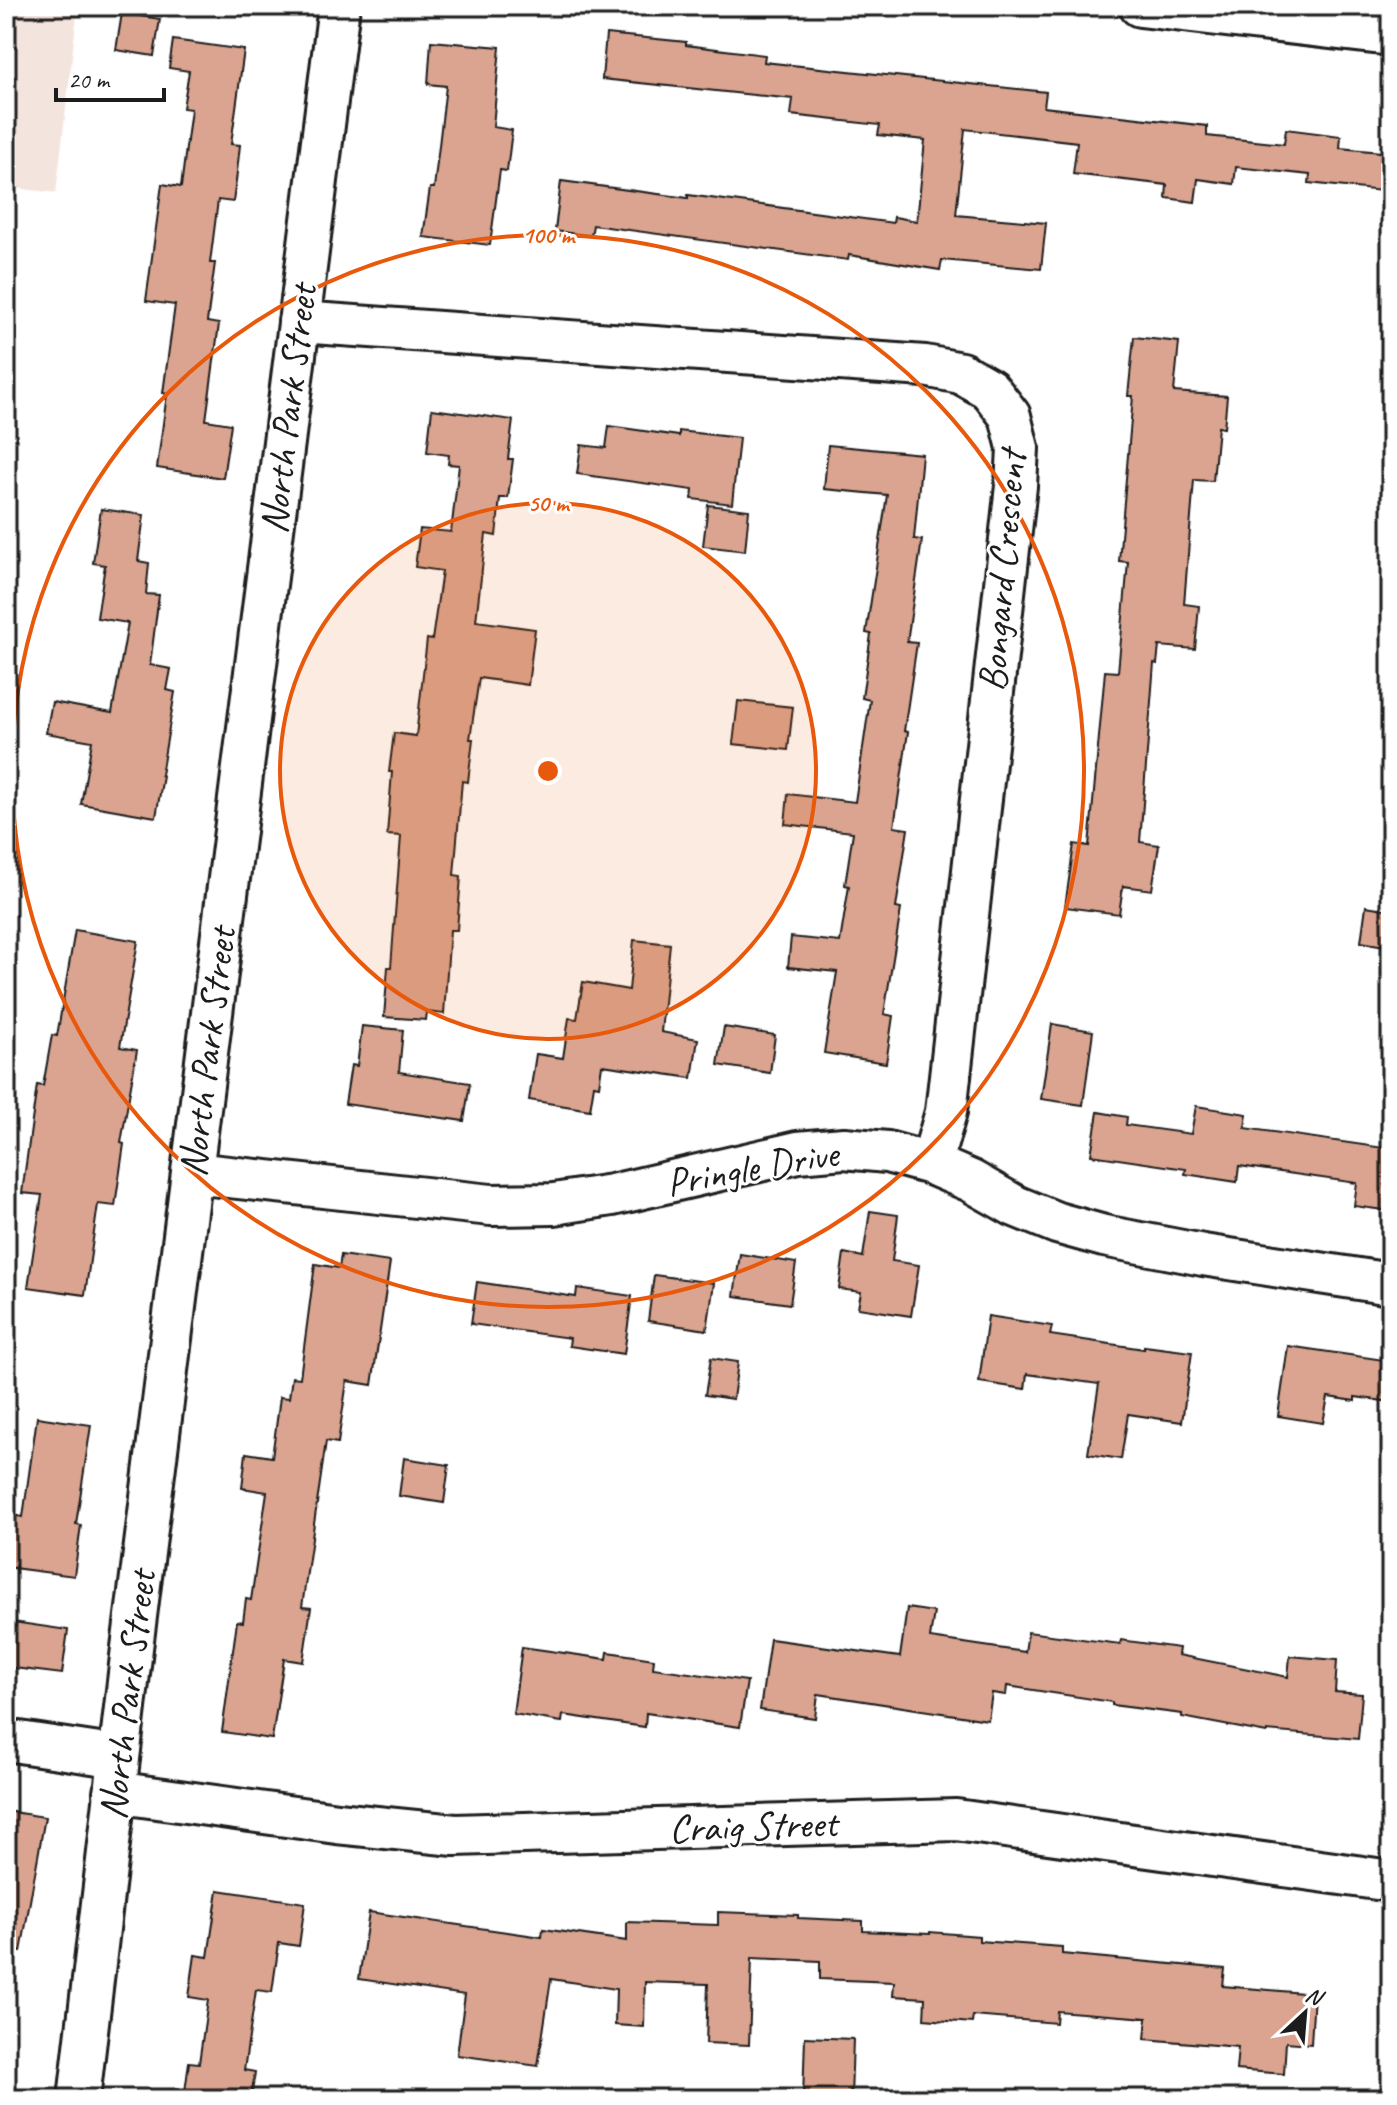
<svg xmlns="http://www.w3.org/2000/svg" width="1397" height="2105" viewBox="0 0 1397 2105" font-family="Caveat,sans-serif">
  <style>
    .built { fill: #f4e4de }
    .building { fill: #daa490; stroke: #1c1c1c; stroke-width: 2 }
    .lines { fill: none; stroke-linecap: round; stroke-linejoin: round }
    .minor-casing { stroke: #1c1c1c; stroke-width: 46 }
    .minor { stroke: #fff; stroke-width: 40 }
    .ring { fill: none; stroke: #e8590c; stroke-width: 4 }
    .labels { text-anchor: middle; dominant-baseline: central; stroke-width: 6; stroke-linejoin: round; paint-order: stroke }
    .street-label { font-size: 40px; fill: #1c1c1c; stroke: #fff }
    .centre { fill: #e8590c; stroke: #fff; stroke-width: 4 }
    .ring-label { font-size: 24px; text-anchor: middle; font-weight: bold; fill: #e8590c; stroke: #fff; stroke-width: 6; stroke-linejoin: round; paint-order: stroke }
  </style>
  <rect width="100%" height="100%" fill="#fff"/>
  <filter id="ink" filterUnits="userSpaceOnUse"><feTurbulence type="fractalNoise" baseFrequency=".0125" numOctaves="2"/><feDisplacementMap in="SourceGraphic" scale="16" xChannelSelector="R" yChannelSelector="G"/><feConvolveMatrix kernelMatrix="1 2 1 2 8 2 1 2 1" color-interpolation-filters="sRGB"/></filter>
  <g filter="url(#ink)">
    <polygon class="built" points="6,6 78,6 56,193 6,187"/>
    <g class="building">
      <polygon points="122,13 160,19 154,56 116,50"/>
      <polygon points="606,34 686,42 686,45 765,55 764,62 1046,92 1044,107 1207,126 1207,136 1284,144 1286,129 1341,136 1340,148 1391,153 1391,192 1309,183 1310,175 1236,167 1234,184 1198,179 1195,202 1166,198 1167,185 1073,174 1077,142 965,129 956,215 1046,223 1041,269 942,260 940,270 849,255 848,260 593,225 591,236 555,231 561,181 688,198 688,195 893,223 894,217 917,221 925,140 878,135 880,125 791,115 793,99 602,79"/>
      <polygon points="173,40 244,50 231,144 240,145 236,181 233,202 218,200 210,263 215,263 207,322 219,324 206,420 231,424 223,478 157,468 167,394 163,393 175,305 146,301 162,184 181,187 191,109 183,108 189,71 169,68"/>
      <polygon points="431,41 500,47 493,127 512,130 507,171 500,170 490,245 423,237 430,188 434,188 446,86 428,84"/>
      <polygon points="1134,337 1179,342 1174,392 1227,396 1224,428 1218,427 1213,481 1194,480 1184,604 1199,606 1195,649 1159,646 1157,664 1154,663 1140,842 1159,845 1152,890 1123,886 1119,914 1065,907 1074,844 1089,846 1105,671 1118,672 1128,562 1119,561 1133,396 1128,396"/>
      <polygon points="432,409 513,420 508,459 513,459 508,498 500,498 496,536 486,534 476,621 535,629 528,685 479,678 470,739 473,739 468,782 462,781 454,875 461,876 457,930 450,930 444,1014 427,1012 426,1020 384,1017 388,967 391,967 401,836 387,835 392,772 389,772 394,733 416,736 427,639 432,640 442,571 415,567 420,529 451,532 459,465 448,464 449,455 427,452"/>
      <polygon points="609,426 679,436 679,431 739,438 732,504 692,499 693,490 577,474 581,445 606,448"/>
      <polygon points="828,445 922,454 914,539 922,540 907,642 917,643 904,731 908,732 894,827 908,829 896,908 901,909 884,1014 893,1016 886,1063 824,1053 837,972 788,967 791,937 840,942 849,886 845,885 853,832 785,824 788,794 855,802 870,700 862,698 871,634 866,633 887,495 824,489"/>
      <polygon points="708,505 749,510 745,551 703,546"/>
      <polygon points="101,509 144,515 138,561 149,563 146,594 159,595 150,665 171,669 167,690 175,692 161,775 163,776 156,817 81,804 92,741 46,733 52,702 112,713 128,623 97,618 105,565 93,563"/>
      <polygon points="738,701 793,707 788,750 733,744"/>
      <polygon points="1366,906 1391,910 1391,947 1361,942"/>
      <polygon points="75,930 138,941 120,1047 137,1050 121,1143 124,1144 115,1206 98,1204 85,1295 28,1287 42,1195 22,1193 37,1085 43,1086 52,1035 57,1036"/>
      <polygon points="634,940 670,944 661,1032 698,1039 692,1078 602,1065 599,1086 594,1085 590,1110 529,1100 536,1054 563,1058 569,1018 577,1019 583,982 629,990"/>
      <polygon points="1052,1024 1093,1031 1083,1105 1041,1099"/>
      <polygon points="362,1026 403,1030 399,1072 470,1083 464,1121 345,1104 351,1065 357,1066"/>
      <polygon points="724,1027 775,1035 770,1073 718,1065"/>
      <polygon points="1196,1106 1247,1114 1245,1128 1391,1149 1391,1211 1354,1206 1357,1183 1239,1166 1237,1182 1185,1174 1186,1169 1091,1155 1098,1112 1127,1117 1126,1125 1191,1134"/>
      <polygon points="870,1211 898,1215 892,1261 919,1265 911,1316 858,1308 861,1292 839,1289 844,1253 863,1257"/>
      <polygon points="740,1254 796,1263 790,1304 734,1296"/>
      <polygon points="341,1255 390,1262 372,1385 347,1381 338,1443 326,1441 302,1607 311,1608 303,1662 284,1659 272,1739 222,1732 237,1621 243,1622 246,1599 251,1600 267,1492 242,1488 246,1453 272,1457 280,1397 289,1398 292,1377 300,1378 315,1264 339,1268"/>
      <polygon points="654,1275 714,1283 707,1330 648,1321"/>
      <polygon points="477,1282 576,1297 577,1288 632,1296 624,1354 569,1346 570,1338 471,1324"/>
      <polygon points="988,1316 1052,1326 1050,1335 1144,1349 1144,1346 1192,1352 1182,1422 1128,1414 1121,1459 1088,1454 1099,1384 1027,1374 1025,1389 979,1382"/>
      <polygon points="1288,1346 1391,1361 1391,1402 1355,1397 1355,1401 1328,1397 1323,1423 1278,1416"/>
      <polygon points="711,1358 738,1362 733,1399 705,1395"/>
      <polygon points="37,1417 91,1425 76,1524 81,1525 74,1576 6,1567 6,1514 23,1517"/>
      <polygon points="404,1458 449,1465 444,1503 399,1496"/>
      <polygon points="907,1608 934,1612 930,1638 1025,1652 1028,1632 1120,1644 1121,1640 1179,1648 1178,1655 1288,1677 1290,1656 1337,1660 1335,1692 1362,1694 1358,1739 1267,1731 1267,1733 1182,1717 1182,1714 1112,1705 1112,1702 1007,1686 1006,1695 992,1693 988,1720 818,1694 815,1718 760,1710 770,1639 900,1657"/>
      <polygon points="6,1621 68,1630 62,1674 6,1667"/>
      <polygon points="522,1647 607,1659 608,1652 654,1659 653,1668 747,1681 740,1727 646,1713 645,1727 563,1715 562,1722 513,1714"/>
      <polygon points="6,1811 45,1817 21,1952 6,1951"/>
      <polygon points="218,1890 305,1903 299,1946 279,1943 272,1992 256,1990 244,2070 255,2072 251,2099 184,2099 189,2062 199,2063 208,2000 189,1997 195,1955 208,1957"/>
      <polygon points="369,1912 542,1937 543,1929 627,1941 627,1922 718,1925 718,1912 798,1915 798,1918 863,1921 863,1931 930,1934 930,1932 979,1936 979,1941 1062,1947 1062,1954 1225,1969 1223,1986 1314,1994 1311,2044 1286,2042 1284,2074 1236,2070 1238,2047 1145,2039 1147,2018 1057,2011 1056,2023 973,2016 972,2023 924,2019 925,1998 893,1996 894,1982 820,1979 820,1961 752,1958 749,2045 706,2043 708,1984 645,1982 644,2027 615,2025 616,1989 551,1979 538,2066 457,2055 465,1995 359,1979"/>
      <polygon points="805,2037 853,2039 851,2099 803,2099"/>
    </g>
    <g class="lines">
      <g class="minor-casing">
        <g id="minor">
          <polyline points="1140,6 1391,35"/>
          <polyline points="299,322 925,366 961,373 989,389 1010,416 1018,448 1016,486 946,1112 931,1164"/>
          <polyline points="192,1173 491,1205 554,1204 612,1195 798,1152 844,1148 887,1152 931,1164 971,1181 1015,1206 1057,1223 1104,1236 1203,1255 1391,1284"/>
          <polyline points="6,1740 119,1757"/>
          <polyline points="114,1792 337,1823 455,1835 956,1820 1391,1881"/>
          <polyline points="79,2099 132,1648 339,6"/>
        </g>
      </g>
      <use href="#minor" class="minor"/>
    </g>
  </g>
  <circle cx="548" cy="771" r="268" fill="#e8590c" fill-opacity=".12"/>
  <g class="ring">
    <circle cx="548" cy="771" r="268"/>
    <circle cx="548" cy="771" r="536"/>
  </g>
  <g class="labels">
    <g class="street-label">
      <text transform="translate(288 409) rotate(-83)">North Park Street</text>
      <text transform="translate(1002 571) rotate(-85)">Bongard Crescent</text>
      <text transform="translate(207 1052) rotate(-83)">North Park Street</text>
      <text transform="translate(752 1168) rotate(-10)">Pringle Drive</text>
      <text transform="translate(127 1695) rotate(-83)">North Park Street</text>
      <text transform="translate(753 1826) rotate(-2)">Craig Street</text>
    </g>
  </g>
  <circle cx="548" cy="771" r="12" class="centre"/>
  <g class="ring-label">
    <text x="548" y="243">100 m</text>
    <text x="548" y="511">50 m</text>
  </g>
  <rect width="1397" height="2105" fill="none" stroke="#fff" stroke-width="32"/>
  <rect x="16" y="16" width="1365" height="2073" fill="none" stroke="#1c1c1c" stroke-width="3" filter="url(#ink)"/>
  <g transform="translate(1305 2013) rotate(26)" stroke="#ffffff" stroke-width="6" paint-order="stroke">
  <path d="M0-6L14 30L0 20L-14 30Z" fill="#1c1c1c"/>
  <text y="-12" font-size="22" font-weight="bold" text-anchor="middle" fill="#1c1c1c">N</text>
  </g>
  <path d="M56 88v12h108v-12" fill="none" stroke="#1c1c1c" stroke-width="4"/>
  <text x="68" y="88" font-size="24" fill="#1c1c1c" stroke="#ffffff" stroke-width="6" paint-order="stroke">20 m</text>
</svg>
